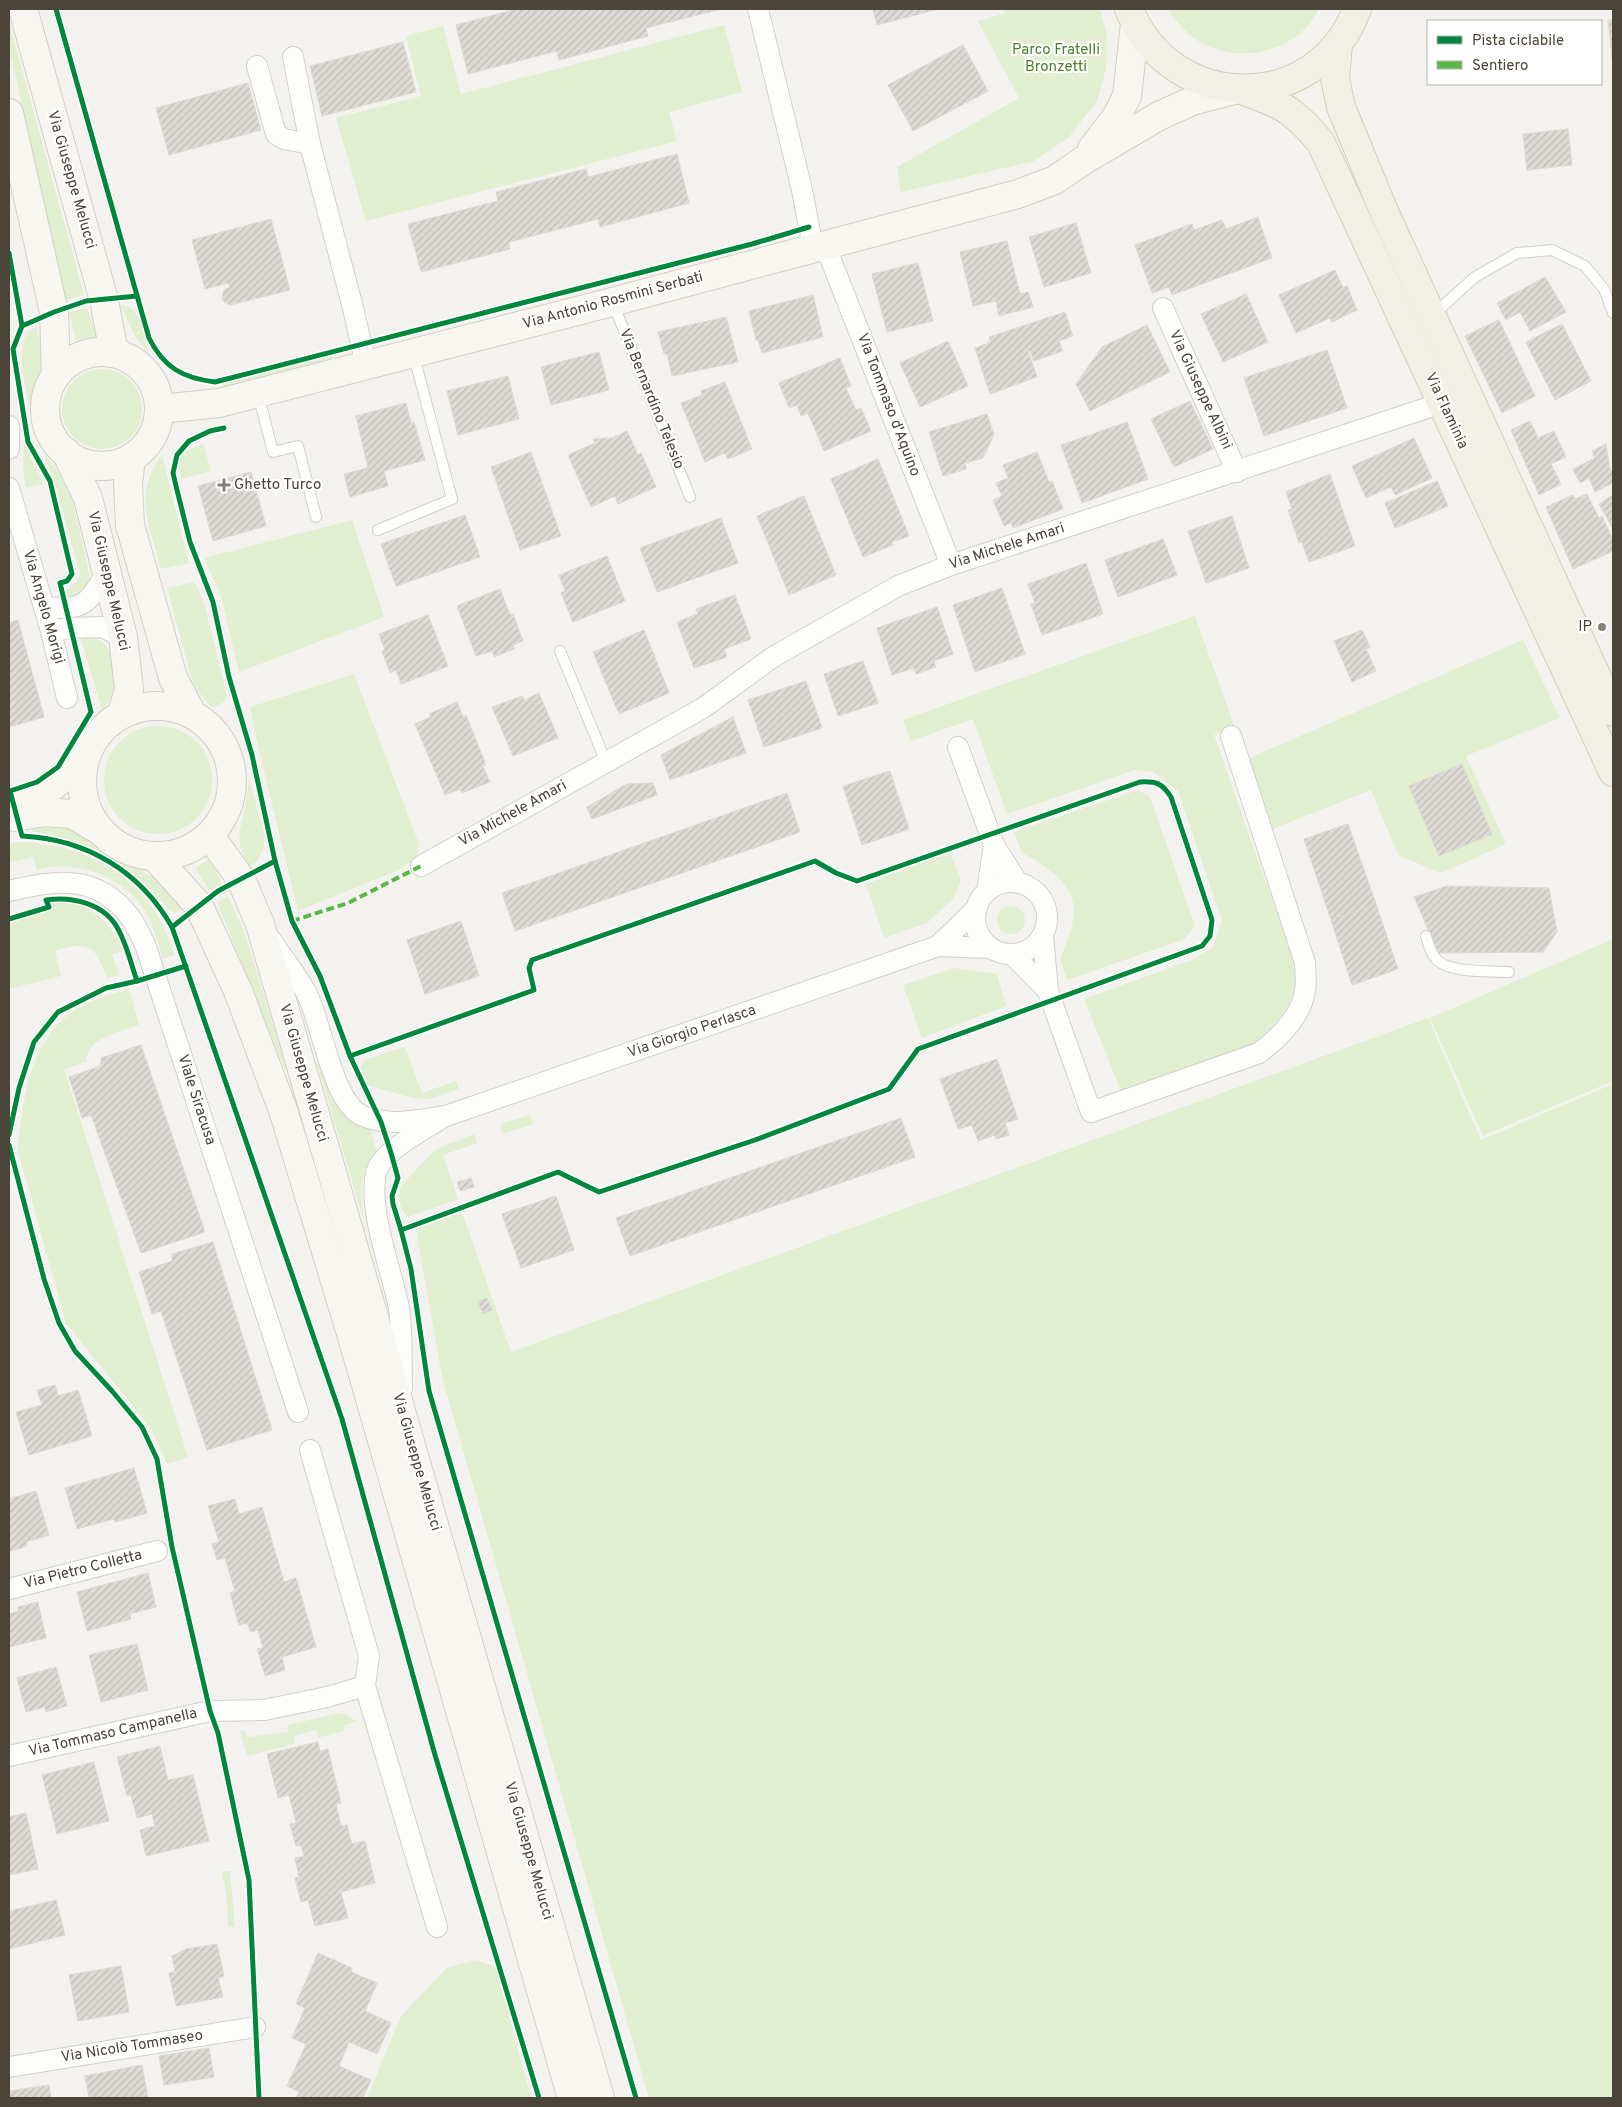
<svg xmlns="http://www.w3.org/2000/svg" width="1622" height="2107" viewBox="0 0 1622 2107" font-family="Overpass,sans-serif">
  <style>
    .green { fill: #e1eecf }
    .building { fill: url(#building-hatch); stroke: #dcd9d4 }
    .lines { fill: none; stroke-linecap: round; stroke-linejoin: round }
    .lane-casing { stroke: #d2d0cb; stroke-width: 12 }
    .street-casing { stroke: #d2d0cb; stroke-width: 22 }
    .secondary-casing { stroke: #d3cfc5; stroke-width: 30 }
    .primary-casing { stroke: #d6cebb; stroke-width: 30 }
    .lane { stroke: #fdfdfc; stroke-width: 10 }
    .street { stroke: #fdfdfc; stroke-width: 20 }
    .secondary { stroke: #f7f6f1; stroke-width: 28 }
    .primary { stroke: #f2efe6; stroke-width: 28 }
    .quiet { stroke: #58b947; stroke-width: 4; stroke-dasharray: 8 4; stroke-linecap: butt }
    .cycleway-casing { stroke: #fff; stroke-width: 8 }
    .cycleway { stroke: #00873e; stroke-width: 5 }
    .poi-dot { fill: #868178; stroke: #fff; stroke-width: 2 }
    .labels { text-anchor: middle; dominant-baseline: central; stroke-width: 4.5; stroke-linejoin: round; paint-order: stroke }
    .park-label { font-size: 15px; fill: #4a7f2a; stroke: #fff }
    .street-label { font-size: 15px; fill: #4b4439; stroke: #fff }
    .poi-label { font-size: 15px; fill: #4b4439; stroke: #fff; text-anchor: start }
  </style>
  <defs>
    <pattern id="building-hatch" width="6" height="6" patternUnits="userSpaceOnUse" patternTransform="scale(1.25)"><rect width="6" height="6" fill="#dedbd6"/><path d="M-1 1l2-2M0 6l6-6M5 7l2-2" fill="none" stroke="#c0bdb8"/></pattern>
  </defs>
  <rect width="100%" height="100%" fill="#f4f2ee"/>
  <g class="green">
    <polygon points="1005,9 1100,9 1107,35 1106,69 1097,101 1069,137 1034,161 901,192 897,167 1019,98 978,21 1005,13"/>
    <path d="M1168 9H1319C1295 59 1219 69 1182 27 1177 21 1171 16 1168 9Z"/>
    <polygon points="9,22 84,295 65,300 9,47"/>
    <polygon points="724,25 742,92 669,112 677,141 366,221 336,118 421,96 406,36 443,26 461,94"/>
    <path d="M120 305C141 304 144 337 149 353L136 338Z"/>
    <polygon points="87,308 97,337 76,340 69,312"/>
    <path d="M37 326 43 361 30 408C25 383 16 356 27 332Z"/>
    <polygon points="338,351 331,359 223,389 224,381"/>
    <circle cx="102" cy="409" r="40"/>
    <polygon points="24,443 44,484 26,488 23,469"/>
    <polygon points="203,444 211,471 182,479 178,465 182,454"/>
    <polygon points="43,453 59,473 73,502 90,577 87,589 75,597 69,597 66,590 79,579 80,573 54,480"/>
    <path d="M162 455 189 563 161 569C150 525 132 496 162 455Z"/>
    <polygon points="352,520 384,617 239,672 221,596 204,558"/>
    <polygon points="195,582 206,610 227,696 226,700 216,707 210,706 195,687 190,673 167,588"/>
    <path d="M1195 616 1234 725 1214 735 1294 962C1294 970 1295 978 1294 986 1291 1011 1270 1030 1252 1045L1121 1091 1084 999 1192 960 1213 947 1222 920 1178 791 1153 772 1135 770 1007 814 973 719 911 741 903 720Z"/>
    <path d="M90 637C115 639 118 677 111 697 109 701 105 706 102 710L81 639Z"/>
    <polygon points="1523,640 1560,718 1466,756 1506,844 1441,873 1398,855 1371,790 1272,829 1249,758"/>
    <polygon points="354,674 419,844 416,858 399,870 298,911 255,733 250,707"/>
    <circle cx="158" cy="780" r="54"/>
    <path d="M249 779 264 833V847L257 862 249 866C234 840 240 833 245 806 247 797 248 788 249 779Z"/>
    <path d="M1138 790 1150 797 1195 926 1185 939 1067 980 1060 959C1066 943 1077 921 1073 903 1069 880 1041 863 1022 853L1014 832Z"/>
    <path d="M62 824 88 836 111 856 153 877 169 891 183 909 174 913 169 910C133 864 93 841 35 832L32 830V825Z"/>
    <path d="M18 842C73 844 121 863 154 910 163 924 169 940 175 955L163 959C158 944 154 926 146 912 125 877 75 858 37 870L33 857 9 863V844Z"/>
    <polygon points="950,852 961,881 953,899 927,923 884,938 866,884"/>
    <polygon points="210,859 222,884 210,890 195,868"/>
    <polygon points="228,896 245,934 287,1070 286,1072 217,902"/>
    <path d="M65 901C95 907 111 924 124 951L112 954 119 975 107 978C96 947 89 940 55 951L61 976 9 989V924L14 923V921L52 910 51 903Z"/>
    <circle cx="1011" cy="920" r="14"/>
    <polygon points="1613,939 1613,1081 1483,1136 1430,1018"/>
    <polygon points="954,968 997,974 1006,1006 922,1038 903,985"/>
    <path d="M129 989 139 1025C120 1032 87 1037 86 1062L64 1069 188 1457 167 1464 152 1430 66 1323 18 1151C22 1100 31 1032 82 1006 96 999 113 994 129 989Z"/>
    <polygon points="1428,1018 1481,1140 1613,1084 1613,2098 649,2098 442,1377 416,1229 462,1212 511,1352"/>
    <polygon points="405,1047 422,1093 456,1081 459,1089 430,1099 413,1098 369,1086 361,1068 364,1060"/>
    <path d="M316 1060C320 1064 322 1071 324 1077 335 1103 340 1121 370 1128L377 1153C373 1159 366 1166 364 1173 355 1202 369 1234 376 1262Z"/>
    <polygon points="530,1115 533,1124 503,1134 500,1124"/>
    <path d="M474 1134 477 1143 443 1155 458 1199 408 1217C399 1208 396 1196 402 1185L431 1154 441 1147Z"/>
    <polygon points="340,1713 346,1714 357,1722 344,1725 345,1730 318,1738 316,1730 294,1736 295,1744 247,1756 240,1731 245,1731 248,1737 288,1732 288,1725"/>
    <polygon points="222,1871 230,1871 235,1927 228,1927 227,1899"/>
    <polygon points="476,1960 496,1967 531,2098 367,2098 401,2016 447,1968"/>
  </g>
  <g class="building">
    <polygon points="517,9 547,10 721,9 646,28 648,36 559,60 557,51 468,74 456,25"/>
    <polygon points="873,9 939,9 877,25"/>
    <polygon points="1608,20 1613,20 1613,67"/>
    <polygon points="403,42 416,92 322,116 310,66"/>
    <polygon points="963,45 988,91 913,131 888,85"/>
    <polygon points="248,83 261,130 169,155 156,108"/>
    <polygon points="1568,129 1572,165 1527,170 1523,134"/>
    <polygon points="677,154 689,203 600,227 598,219 509,242 510,249 421,272 408,224 498,201 496,192 586,169 588,177"/>
    <polygon points="1258,217 1272,258 1172,295 1169,287 1152,293 1135,245 1192,224 1194,230 1222,220 1226,229"/>
    <polygon points="271,219 290,290 230,305 223,301 222,297 224,290 230,287 228,283 205,289 192,240"/>
    <polygon points="1076,223 1091,273 1044,287 1029,237"/>
    <polygon points="1007,241 1020,294 1028,292 1033,307 999,316 996,301 973,306 960,252"/>
    <polygon points="918,263 933,321 887,332 872,274"/>
    <polygon points="1335,270 1343,288 1347,286 1357,310 1332,322 1330,318 1296,333 1279,295"/>
    <polygon points="1545,277 1566,312 1530,331 1520,312 1506,320 1497,303"/>
    <polygon points="1246,294 1268,342 1223,362 1201,314"/>
    <polygon points="813,295 823,337 762,353 758,340 756,340 749,311"/>
    <polygon points="1065,312 1073,336 1059,341 1062,351 1034,361 1030,351 1028,351 1037,377 990,394 975,348 991,342 989,337"/>
    <polygon points="726,317 738,362 672,376 667,354 664,354 658,332"/>
    <polygon points="1499,320 1535,396 1502,413 1465,336"/>
    <polygon points="1562,324 1591,381 1555,400 1526,342"/>
    <polygon points="1147,325 1170,372 1090,411 1076,384 1102,347"/>
    <polygon points="948,341 968,386 920,407 900,363"/>
    <polygon points="1327,350 1347,408 1264,436 1244,378"/>
    <polygon points="599,352 609,390 551,405 541,367"/>
    <polygon points="840,358 851,386 846,388 856,410 861,408 871,431 824,451 808,413 801,416 797,405 789,408 779,383"/>
    <polygon points="508,376 519,419 458,435 447,391"/>
    <polygon points="725,382 752,449 728,459 725,453 705,462 681,403 702,395 701,391"/>
    <polygon points="1190,401 1213,449 1174,467 1151,419"/>
    <polygon points="406,403 411,423 414,422 425,460 384,471 388,486 350,497 344,474 368,468 356,416"/>
    <polygon points="987,414 994,435 983,458 965,463 966,469 943,476 929,432"/>
    <polygon points="1530,421 1538,438 1554,431 1566,457 1551,464 1561,484 1539,495 1511,430"/>
    <polygon points="1127,422 1148,479 1082,503 1061,445"/>
    <polygon points="627,431 638,455 641,453 656,487 618,504 615,496 591,507 568,455 595,443 593,439 612,438"/>
    <polygon points="1414,438 1432,478 1395,495 1391,487 1366,498 1352,466"/>
    <polygon points="1606,444 1610,469 1613,474 1613,483 1595,492 1589,478 1580,483 1573,469 1595,458 1592,451"/>
    <polygon points="531,452 561,536 520,550 491,467"/>
    <polygon points="1037,452 1049,482 1052,481 1063,509 1013,528 1011,523 1004,526 993,500 1002,496 996,483 1008,478 1003,465"/>
    <polygon points="878,459 909,536 892,542 893,545 863,557 831,479"/>
    <polygon points="251,472 266,526 213,541 198,486"/>
    <polygon points="1330,474 1355,546 1309,562 1302,542 1299,543 1288,510 1292,509 1286,492"/>
    <polygon points="1437,481 1448,506 1395,528 1385,503"/>
    <polygon points="1587,494 1599,518 1602,516 1613,540 1613,551 1573,569 1546,507 1573,495 1575,499"/>
    <polygon points="804,496 836,575 789,595 757,516"/>
    <polygon points="1611,496 1613,498 1613,529 1599,504"/>
    <polygon points="465,515 480,557 396,586 381,544"/>
    <polygon points="1232,516 1249,568 1206,583 1188,531"/>
    <polygon points="721,518 738,563 657,592 640,548"/>
    <polygon points="1163,539 1177,575 1118,597 1105,560"/>
    <polygon points="607,556 625,601 573,622 561,593 565,591 559,575"/>
    <polygon points="1086,563 1103,614 1042,635 1031,604 1035,603 1028,584"/>
    <polygon points="1002,588 1025,654 975,672 953,605"/>
    <polygon points="500,589 510,615 513,614 523,641 513,645 514,649 494,657 492,651 476,656 457,606"/>
    <polygon points="735,595 751,639 724,649 727,657 694,668 677,622 698,614 696,609"/>
    <polygon points="937,607 953,654 934,661 936,667 916,674 914,668 892,675 877,628"/>
    <polygon points="428,615 448,666 401,684 396,670 390,673 382,651 385,650 379,634"/>
    <polygon points="18,620 44,717 9,727 9,623"/>
    <polygon points="644,630 669,693 619,714 593,652"/>
    <polygon points="1362,630 1370,647 1366,649 1376,671 1352,682 1334,641"/>
    <polygon points="863,661 878,703 838,716 824,674"/>
    <polygon points="806,681 822,728 764,747 748,700"/>
    <polygon points="539,693 558,738 513,756 492,707 522,696 524,700"/>
    <polygon points="457,702 463,717 466,715 486,765 483,766 490,782 462,793 460,789 445,795 415,724 431,717 429,714"/>
    <polygon points="733,717 746,753 670,780 661,755"/>
    <polygon points="1462,764 1492,834 1439,856 1409,786"/>
    <polygon points="890,771 909,829 862,845 843,786"/>
    <polygon points="653,783 657,795 592,819 587,807 627,784"/>
    <polygon points="787,793 800,832 515,931 502,893"/>
    <polygon points="1348,824 1376,904 1331,920 1304,839"/>
    <polygon points="1447,886 1549,888 1557,932 1543,952 1438,953 1414,897"/>
    <polygon points="1376,904 1398,969 1352,985 1331,920"/>
    <polygon points="461,921 479,976 425,994 407,940"/>
    <polygon points="141,1045 205,1232 141,1253 91,1115 82,1118 69,1077 101,1066 101,1058"/>
    <polygon points="997,1059 1018,1119 1005,1123 1009,1135 996,1139 995,1135 978,1141 972,1125 958,1129 940,1079"/>
    <polygon points="901,1118 915,1157 630,1256 616,1218"/>
    <polygon points="471,1178 474,1187 460,1191 457,1182"/>
    <polygon points="556,1196 574,1250 521,1268 502,1214"/>
    <polygon points="213,1242 272,1430 207,1450 161,1311 152,1314 139,1272 172,1261 172,1254"/>
    <polygon points="487,1298 492,1310 483,1314 478,1302"/>
    <polygon points="55,1385 58,1396 78,1390 92,1436 29,1455 16,1412 42,1405 37,1390"/>
    <polygon points="134,1468 147,1513 115,1522 114,1519 77,1529 65,1488"/>
    <polygon points="36,1491 49,1535 26,1542 27,1546 9,1552 9,1499"/>
    <polygon points="235,1499 239,1514 262,1507 284,1582 296,1578 316,1647 282,1657 285,1670 265,1676 257,1649 263,1648 258,1630 251,1632 247,1623 239,1625 230,1593 235,1591 225,1558 217,1560 212,1544 219,1542 208,1506"/>
    <polygon points="148,1573 156,1607 130,1614 131,1619 87,1631 77,1592"/>
    <polygon points="38,1602 46,1638 9,1647 9,1614 19,1611 18,1607"/>
    <polygon points="137,1644 148,1690 101,1702 89,1655"/>
    <polygon points="56,1667 67,1706 46,1712 45,1707 26,1712 17,1678"/>
    <polygon points="318,1742 320,1751 328,1749 341,1803 336,1804 341,1826 347,1825 352,1844 365,1841 375,1883 341,1892 348,1918 315,1926 308,1900 301,1902 295,1878 299,1877 295,1858 304,1856 301,1845 296,1846 290,1824 296,1823 289,1795 278,1798 267,1754"/>
    <polygon points="160,1746 168,1780 193,1775 209,1841 146,1856 140,1830 155,1826 152,1814 137,1818 131,1795 127,1796 117,1757"/>
    <polygon points="94,1762 109,1821 57,1834 42,1775"/>
    <polygon points="26,1813 38,1869 9,1875 9,1817"/>
    <polygon points="56,1900 65,1935 9,1949 9,1911"/>
    <polygon points="217,1944 224,1976 218,1978 223,1997 176,2006 169,1973 175,1972 172,1956 186,1949"/>
    <polygon points="318,1953 352,1968 351,1972 377,1983 365,2011 391,2023 377,2054 349,2042 339,2066 371,2080 363,2098 296,2098 299,2092 287,2086 306,2044 292,2038 305,2008 296,2004"/>
    <polygon points="121,1966 129,2012 78,2021 69,1975"/>
    <polygon points="209,2048 214,2077 164,2085 159,2056"/>
    <polygon points="142,2065 148,2098 89,2098 85,2076"/>
    <polygon points="49,2085 51,2098 9,2098 9,2091"/>
  </g>
  <g class="lines">
    <g class="lane-casing">
      <g id="lane">
        <polyline points="613,303 690,497"/>
        <polyline points="1433,315 1475,277 1517,253 1552,250 1585,266 1604,289 1613,313"/>
        <polyline points="258,394 273,452 298,446 316,517"/>
        <polyline points="378,530 452,499 413,353"/>
        <polyline points="560,651 606,762"/>
        <path d="M1426 936C1428 944 1431 955 1438 961 1452 973 1490 971 1509 972"/>
      </g>
    </g>
    <g class="street-casing">
      <g id="street">
        <polyline points="758,9 802,190 813,248"/>
        <polyline points="293,57 310,144 353,308 366,365"/>
        <polyline points="257,66 276,134 284,139 310,144"/>
        <polyline points="825,245 951,565"/>
        <polyline points="1163,308 1237,472"/>
        <polyline points="9,426 9,449"/>
        <polyline points="9,488 51,631 67,698"/>
        <path d="M44 607C82 611 89 605 107 571"/>
        <polyline points="51,631 70,628 102,627 123,637"/>
        <polyline points="958,747 994,845 1018,883"/>
        <polyline points="421,866 703,708 773,657 898,586 951,565 1442,403"/>
        <circle cx="1011" cy="918" r="36"/>
        <path d="M9 891C55 880 97 873 130 917 136 925 140 935 145 944L298 1412"/>
        <polyline points="987,891 994,845"/>
        <path d="M1043 936 1048 991 1091 1112 1259 1053C1279 1038 1301 1017 1305 991 1307 982 1305 972 1305 963L1231 736"/>
        <path d="M271 940C283 958 297 975 307 994 322 1023 332 1103 363 1116 390 1127 418 1120 446 1116L938 946 991 948"/>
        <polyline points="938,946 977,908"/>
        <polyline points="1012,954 1048,991"/>
        <path d="M402 1388C401 1362 403 1334 399 1308 392 1271 366 1205 377 1170 384 1151 421 1131 439 1120"/>
        <polyline points="310,1450 369,1656 365,1686 437,1927"/>
        <polyline points="9,1589 157,1551"/>
        <polyline points="9,1756 210,1711 264,1710 327,1697 365,1686"/>
        <polyline points="9,2067 255,2027"/>
      </g>
    </g>
    <g class="secondary-casing">
      <g id="secondary">
        <polyline points="23,9 104,300 114,353"/>
        <polyline points="9,113 54,312 56,375"/>
        <polyline points="1092,149 1117,116 1127,96 1135,24"/>
        <circle cx="102" cy="409" r="57"/>
        <polyline points="160,409 219,403 612,302 1018,194 1055,180 1084,160 1159,116 1192,101 1238,89"/>
        <polyline points="66,452 88,498 123,637 129,689 122,714"/>
        <polyline points="131,458 128,484 130,525 173,678 192,714"/>
        <circle cx="157" cy="781" r="75"/>
        <polyline points="9,806 40,796 66,776 85,750"/>
        <polyline points="15,817 45,812 72,814 99,830"/>
        <polyline points="210,836 241,879 260,924 600,2098"/>
        <polyline points="155,857 199,906 238,991 284,1113 353,1340 572,2098"/>
      </g>
    </g>
    <g class="primary-casing">
      <g id="primary">
        <path d="M1129 9C1171 114 1317 116 1357 9"/>
        <polyline points="1338,44 1335,79 1341,107 1383,209 1613,712"/>
        <path d="M1238 89C1279 103 1293 108 1321 143L1613 772"/>
      </g>
    </g>
    <use href="#lane" class="lane"/>
    <use href="#street" class="street"/>
    <use href="#secondary" class="secondary"/>
    <use href="#primary" class="primary"/>
    <polyline class="quiet" points="292,921 348,903 421,866"/>
    <g class="cycleway-casing">
      <g id="cycleway">
        <path d="M56 9 149 338C164 368 183 378 215 382L752 244 809 227"/>
        <path d="M9 253 22 326 13 349 28 442 50 481 72 574 67 581 60 583 91 712 58 767 37 782 10 791 22 836C86 839 140 871 172 927L342 1419 435 1755 539 2098"/>
        <polyline points="22,326 54,312 86,301 137,296"/>
        <polyline points="224,428 210,431 189,441 177,455 173,473 176,486 190,542 213,602 229,677 252,755 275,861 292,921 320,976 350,1056 381,1122 391,1153 398,1178 392,1196 393,1204 401,1230 411,1269 429,1391 636,2098"/>
        <path d="M9 919 49 907 46 900C73 896 105 904 118 929 127 945 131 964 137 981"/>
        <polyline points="172,927 218,891 275,861"/>
        <path d="M350 1056 534 990 529 968 532 960 815 861 836 873 857 881 1140 782C1156 781 1162 783 1171 797L1212 920 1210 936 1202 946 918 1049 889 1089 755 1140 599 1192 558 1172 401 1230"/>
        <polyline points="9,1135 19,1088 34,1042 58,1012 106,988 137,981 186,966"/>
        <polyline points="9,1145 44,1279 59,1323 75,1351 112,1391 142,1427 157,1459 172,1547 210,1711 218,1733 249,1880 259,2098"/>
      </g>
    </g>
    <use href="#cycleway" class="cycleway"/>
  </g>
  <g class="poi-dot">
    <path d="M221.5 477.5h5v5h5v5h-5v5h-5v-5h-5v-5h5z"/>
    <circle cx="1602" cy="627" r="5"/>
  </g>
  <g class="labels">
    <g class="park-label">
      <text x="1056" y="50">Parco Fratelli<tspan x="1056" dy="17">Bronzetti</tspan></text>
    </g>
    <g class="street-label">
      <text transform="translate(71 180) rotate(74)">Via Giuseppe Melucci</text>
      <text transform="translate(613 301) rotate(-15)">Via Antonio Rosmini Serbati</text>
      <text transform="translate(1200 390) rotate(65)">Via Giuseppe Albini</text>
      <text transform="translate(651 399) rotate(68)">Via Bernardino Telesio</text>
      <text transform="translate(888 405) rotate(69)">Via Tommaso d'Aquino</text>
      <text transform="translate(1446 411) rotate(65)">Via Flaminia</text>
      <text transform="translate(1007 547) rotate(-18)">Via Michele Amari</text>
      <text transform="translate(108 581) rotate(77)">Via Giuseppe Melucci</text>
      <text transform="translate(43 607) rotate(74)">Via Angelo Morigi</text>
      <text transform="translate(513 814) rotate(-29)">Via Michele Amari</text>
      <text transform="translate(692 1032) rotate(-19)">Via Giorgio Perlasca</text>
      <text transform="translate(303 1073) rotate(74)">Via Giuseppe Melucci</text>
      <text transform="translate(196 1100) rotate(72)">Viale Siracusa</text>
      <text transform="translate(416 1462) rotate(74)">Via Giuseppe Melucci</text>
      <text transform="translate(83 1570) rotate(-14)">Via Pietro Colletta</text>
      <text transform="translate(113 1733) rotate(-13)">Via Tommaso Campanella</text>
      <text transform="translate(528 1851) rotate(74)">Via Giuseppe Melucci</text>
      <text transform="translate(132 2047) rotate(-9)">Via Nicolò Tommaseo</text>
    </g>
    <g class="poi-label">
      <text x="234" y="485">Ghetto Turco</text>
      <text x="1592" y="627" text-anchor="end">IP</text>
    </g>
  </g>
  <rect width="1622" height="2107" fill="none" stroke="#4b4439" stroke-width="20"/>
  <rect x="1427" y="20" width="175" height="65" fill="#ffffff" stroke="#b7b4b0"/>
  <rect x="1437" y="36" width="25" height="8" fill="#00873e" stroke="#b7b4b0"/>
  <text x="1472" y="45" font-size="15" fill="#4b4439">Pista ciclabile</text>
  <rect x="1437" y="61" width="25" height="8" fill="#58b947" stroke="#b7b4b0"/>
  <text x="1472" y="70" font-size="15" fill="#4b4439">Sentiero</text>
</svg>
